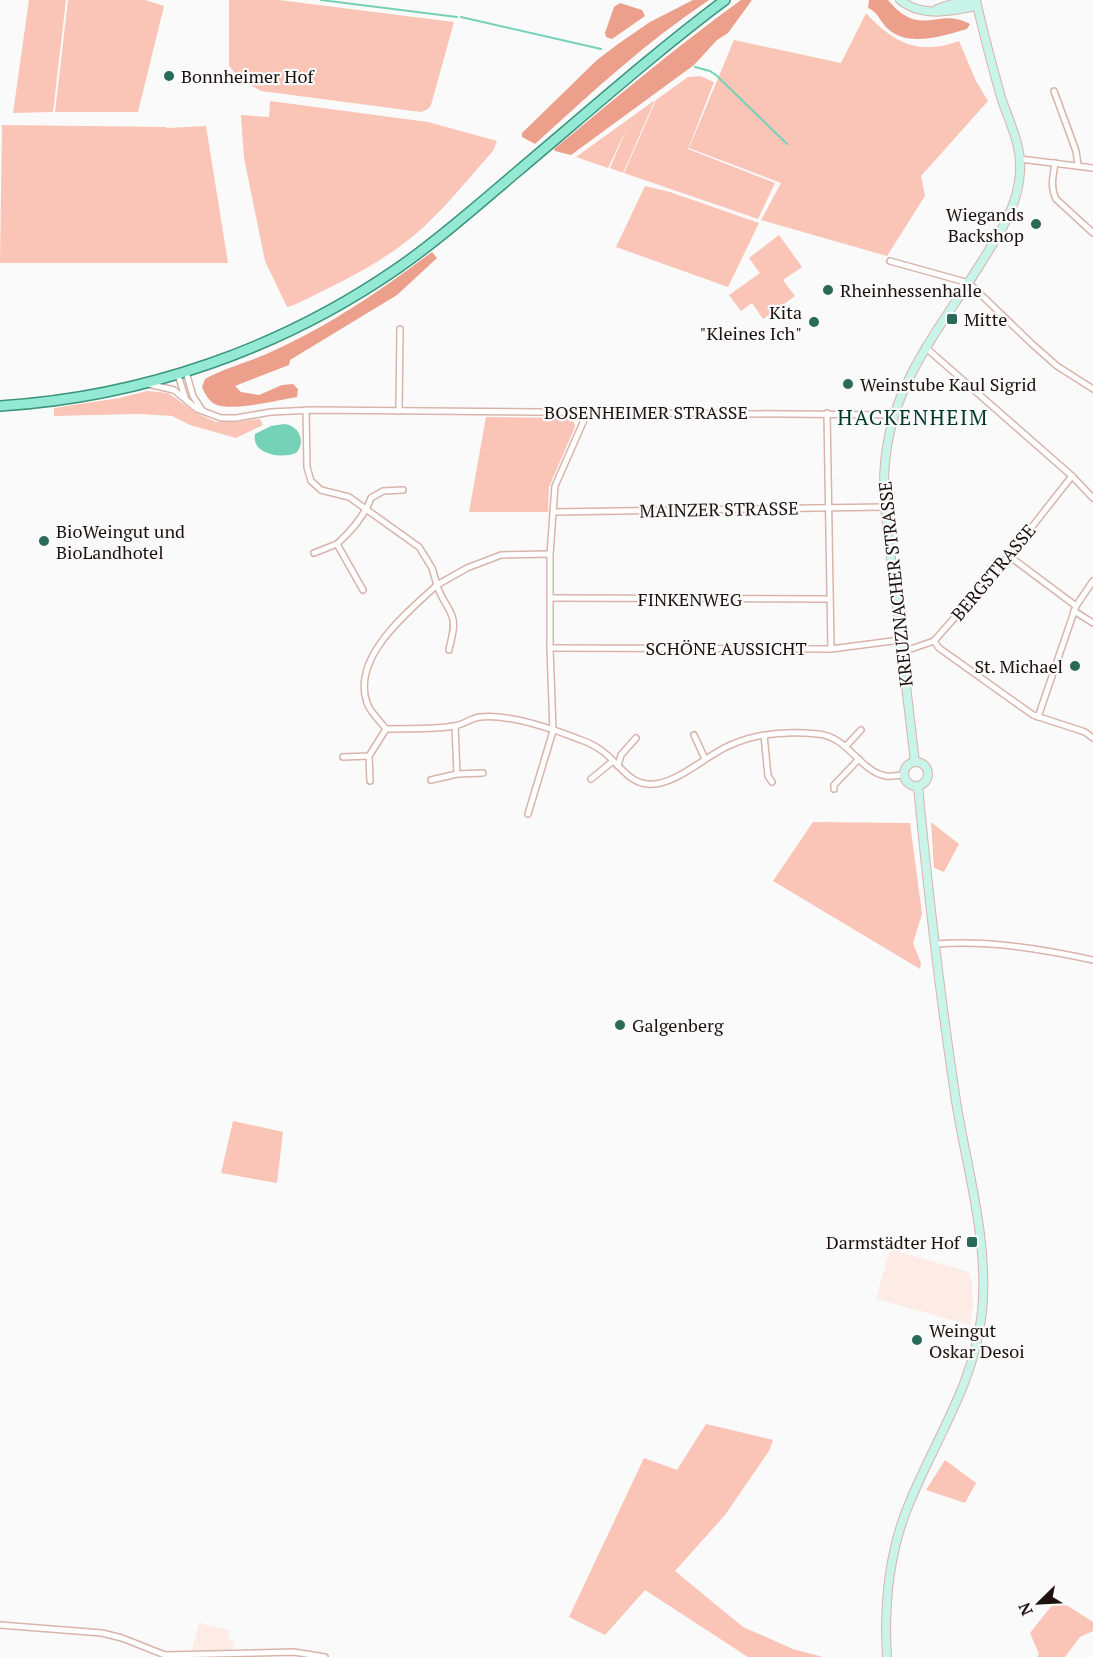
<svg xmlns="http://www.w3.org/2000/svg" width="1093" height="1657" viewBox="0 0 1093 1657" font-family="'PT Serif',serif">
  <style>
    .built { fill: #fdebe6 }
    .green { fill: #fac4b6 }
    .forest { fill: #ec9f8a }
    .water { fill: #75d2b7 }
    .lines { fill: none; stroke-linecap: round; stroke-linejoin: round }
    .stream { stroke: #75d2b7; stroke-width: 2 }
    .minor-casing { stroke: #d8b4ab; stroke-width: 8 }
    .secondary-casing { stroke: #d8b4ab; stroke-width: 10 }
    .primary-casing { stroke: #3b947b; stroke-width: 12 }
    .minor { stroke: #fff; stroke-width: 5 }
    .secondary { stroke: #c9f4e9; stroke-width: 8 }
    .primary { stroke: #93e9d3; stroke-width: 9 }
    .poi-dot { fill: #296a59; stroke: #fafafa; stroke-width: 2 }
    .labels { text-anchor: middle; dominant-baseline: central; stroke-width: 4.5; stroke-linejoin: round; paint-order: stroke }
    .poi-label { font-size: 18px; fill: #1d110d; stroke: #fafafa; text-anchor: start }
    .street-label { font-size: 18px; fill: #1d110d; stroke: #fafafa }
    .quarter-label { font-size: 21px; letter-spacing: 1.5px; fill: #00382b; stroke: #fafafa }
  </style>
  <rect width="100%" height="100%" fill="#fafafa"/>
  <g class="built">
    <polygon points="890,1249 969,1272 972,1283 973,1306 970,1325 876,1299"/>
    <polygon points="199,1623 229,1630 228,1638 234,1641 231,1652 191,1653"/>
  </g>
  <g class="green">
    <polygon points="29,0 66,0 53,112 13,113"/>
    <polygon points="68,0 145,0 164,6 138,112 55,112"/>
    <polygon points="229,0 279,0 454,22 431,105 428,109 421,112 261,91 240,79 229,66"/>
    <path d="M866 13C893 43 920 56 959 41L976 81 988 101 921 176 925 196 887 256 761 220 781 183 689 148 734 40 841 63Z"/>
    <polygon points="700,76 714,82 688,149 775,183 758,219 624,173 656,100 688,77"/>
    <polygon points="655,100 623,173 610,168 628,126 608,168 576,157"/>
    <path d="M270 101 428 122 497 141 493 151C465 182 436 220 403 244 370 269 331 287 294 305L287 307 265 261 244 158 241 115 269 117Z"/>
    <polygon points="2,125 166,127 167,128 206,126 228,263 0,263"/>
    <polygon points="645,186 670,192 759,223 728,287 616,247"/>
    <polygon points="779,235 802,267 783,280 795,296 763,319 752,303 741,311 729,295 760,273 749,258"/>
    <polygon points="147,391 168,393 198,414 216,422 236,422 260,419 263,425 236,438 190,425 172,416 138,414 54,416 54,408 119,398"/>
    <polygon points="486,417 567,418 574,422 575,427 549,487 548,512 469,512"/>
    <polygon points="813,822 910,823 922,914 913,943 921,963 920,969 773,881"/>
    <polygon points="931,822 959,844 944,872 934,868"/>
    <polygon points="233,1121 283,1132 277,1183 221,1173"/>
    <polygon points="706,1424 773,1440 769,1451 725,1515 675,1571 743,1627 793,1649 823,1657 748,1657 645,1590 605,1635 569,1617 644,1458 677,1470"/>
    <polygon points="945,1460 976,1483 965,1503 926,1490"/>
    <polygon points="1057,1599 1093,1622 1093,1631 1080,1637 1065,1657 1037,1657 1039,1654 1030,1633"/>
  </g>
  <g class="forest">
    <path d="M693 0H709C646 42 591 93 535 144L522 137V133L597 60 618 44 650 22Z"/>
    <path d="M741 0H752L728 33 717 40 694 65 571 155 555 151 554 149C616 98 676 47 741 0Z"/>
    <path d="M869 0H888C921 40 938 6 970 24L967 29C943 36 907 48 887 28 880 21 877 11 868 8Z"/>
    <polygon points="620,3 642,10 645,16 612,39 606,37 605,33 614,7"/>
    <path d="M432 252 437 258 397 295 290 360 289 365 235 386 241 392 259 395 282 385 293 384 298 389 297 397C279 400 233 411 217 405 209 402 205 394 202 387L205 379C226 367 250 362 273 351 332 324 380 291 432 252Z"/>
  </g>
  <path class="water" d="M284 424C298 425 307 441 296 453 282 459 251 455 255 434L271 426Z"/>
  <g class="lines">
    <g class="stream">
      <polyline points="321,0 457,17"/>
      <polyline points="461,17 601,49"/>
      <polyline points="695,67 710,71 716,75 787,144"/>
    </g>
    <g class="minor-casing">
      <g id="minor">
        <polyline points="1054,91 1076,151 1078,165"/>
        <polyline points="1020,159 1093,168"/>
        <path d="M1055 163C1053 176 1050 187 1056 199L1093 233"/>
        <polyline points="890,261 969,283 1031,343 1057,366 1093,389"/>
        <polyline points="925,347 1072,476 1093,498"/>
        <polyline points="186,372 193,396 202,410"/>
        <polyline points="178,375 185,397"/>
        <polyline points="148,384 174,390 197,409 221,418 236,418 271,412 312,410 893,415"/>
        <path d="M306 410 307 467 311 481 321 490 349 497 419 547 432 568 437 585C408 612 351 657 367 703 370 712 380 721 386 729 408 728 432 730 454 726 463 725 471 718 480 717 510 714 553 729 581 740 588 742 595 746 601 750 617 761 628 783 648 784 675 787 708 753 733 744 759 733 790 731 818 734 849 737 859 771 886 776 892 777 899 775 904 775"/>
        <polyline points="399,411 400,329"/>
        <polyline points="827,413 831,649"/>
        <polyline points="553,512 885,507"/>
        <polyline points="314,553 337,544"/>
        <polyline points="1009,556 1076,606"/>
        <path d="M363 590 337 544C351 531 364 517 371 498L383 491 403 490"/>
        <polyline points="551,598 829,599"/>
        <polyline points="1074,611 1093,623"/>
        <polyline points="934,641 939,648 1033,715 1085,732 1093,738"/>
        <polyline points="550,648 831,649 900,640"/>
        <path d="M449 650C451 639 456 626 452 616 448 605 440 597 437 585L467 568 501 555 550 554"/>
        <polyline points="902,652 934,641 1009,556 1072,476"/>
        <polyline points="1038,717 1076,606 1093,581"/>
        <polyline points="694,735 705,759"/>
        <polyline points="764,735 768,776 772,782"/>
        <polyline points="846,746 861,730"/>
        <polyline points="369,756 370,781"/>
        <polyline points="343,757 369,756 386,729"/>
        <polyline points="618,766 621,755 636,738"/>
        <polyline points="457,774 483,773"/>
        <polyline points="591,779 613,761"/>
        <polyline points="431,780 457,774 455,726"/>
        <polyline points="834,789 834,785 859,759"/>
        <polyline points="528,814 553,731 550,648 550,554 555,486 588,411"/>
        <path d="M936 944C988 940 1042 949 1093 960"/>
        <polyline points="0,1625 102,1633 122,1638 165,1655 294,1652 325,1657"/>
      </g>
    </g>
    <g class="secondary-casing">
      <g id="secondary">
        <path d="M900 0C922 18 951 11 977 6"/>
        <path d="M937 9C951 4 964 0 977 6"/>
        <path d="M915 762 885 507C876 401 929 346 981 263 999 234 1018 207 1020 172 1022 145 1009 122 1001 97 992 65 983 32 976 0"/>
        <circle cx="916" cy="774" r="12"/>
        <path d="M887 1657C884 1608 888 1560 905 1514 931 1445 974 1388 982 1312 989 1241 967 1170 956 1101 940 996 928 891 918 786"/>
      </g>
    </g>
    <g class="primary-casing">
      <path id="primary" d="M0 406C143 397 281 349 398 268 441 238 479 204 518 171 587 113 653 54 725 0"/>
    </g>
    <use href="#minor" class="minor"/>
    <use href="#secondary" class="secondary"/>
    <use href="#primary" class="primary"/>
  </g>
  <g class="poi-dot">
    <circle cx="169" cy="76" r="6"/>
    <circle cx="1036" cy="224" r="6"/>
    <circle cx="828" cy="290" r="6"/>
    <rect x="946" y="313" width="12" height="12" rx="3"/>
    <circle cx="814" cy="322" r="6"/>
    <circle cx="848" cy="384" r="6"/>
    <circle cx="44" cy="541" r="6"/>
    <circle cx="1075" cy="666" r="6"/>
    <circle cx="620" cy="1025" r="6"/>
    <rect x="966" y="1236" width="12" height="12" rx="3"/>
    <circle cx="917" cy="1340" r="6"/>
  </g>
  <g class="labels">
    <g class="poi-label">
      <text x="181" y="76">Bonnheimer Hof</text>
      <text x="1024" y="214" text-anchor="end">Wiegands<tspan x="1024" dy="21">Backshop</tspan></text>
      <text x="840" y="290">Rheinhessenhalle</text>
      <text x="802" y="312" text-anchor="end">Kita<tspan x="802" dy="21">"Kleines Ich"</tspan></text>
      <text x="964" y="319">Mitte</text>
      <text x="860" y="384">Weinstube Kaul Sigrid</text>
      <text x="56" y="531">BioWeingut und<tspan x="56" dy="21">BioLandhotel</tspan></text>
      <text x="1063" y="666" text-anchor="end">St. Michael</text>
      <text x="632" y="1025">Galgenberg</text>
      <text x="960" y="1242" text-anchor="end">Darmstädter Hof</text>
      <text x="929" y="1330">Weingut<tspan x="929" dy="21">Oskar Desoi</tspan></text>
    </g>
    <g class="street-label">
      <text x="646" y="412">BOSENHEIMER STRASSE</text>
      <text transform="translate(719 509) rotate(-1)">MAINZER STRASSE</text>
      <text transform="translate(993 572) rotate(-50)">BERGSTRASSE</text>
      <text transform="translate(895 584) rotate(-96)">KREUZNACHER STRASSE</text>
      <text x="690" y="599">FINKENWEG</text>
      <text x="726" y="648">SCHÖNE AUSSICHT</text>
    </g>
    <g class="quarter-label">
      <text x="913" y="417">HACKENHEIM</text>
    </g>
  </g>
  <g transform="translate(1039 1603) rotate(246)" stroke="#fafafa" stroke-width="4.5" paint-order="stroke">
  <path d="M0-4.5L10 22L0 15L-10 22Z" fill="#1d110d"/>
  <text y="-9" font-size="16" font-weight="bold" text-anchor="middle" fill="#1d110d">N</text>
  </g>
</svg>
